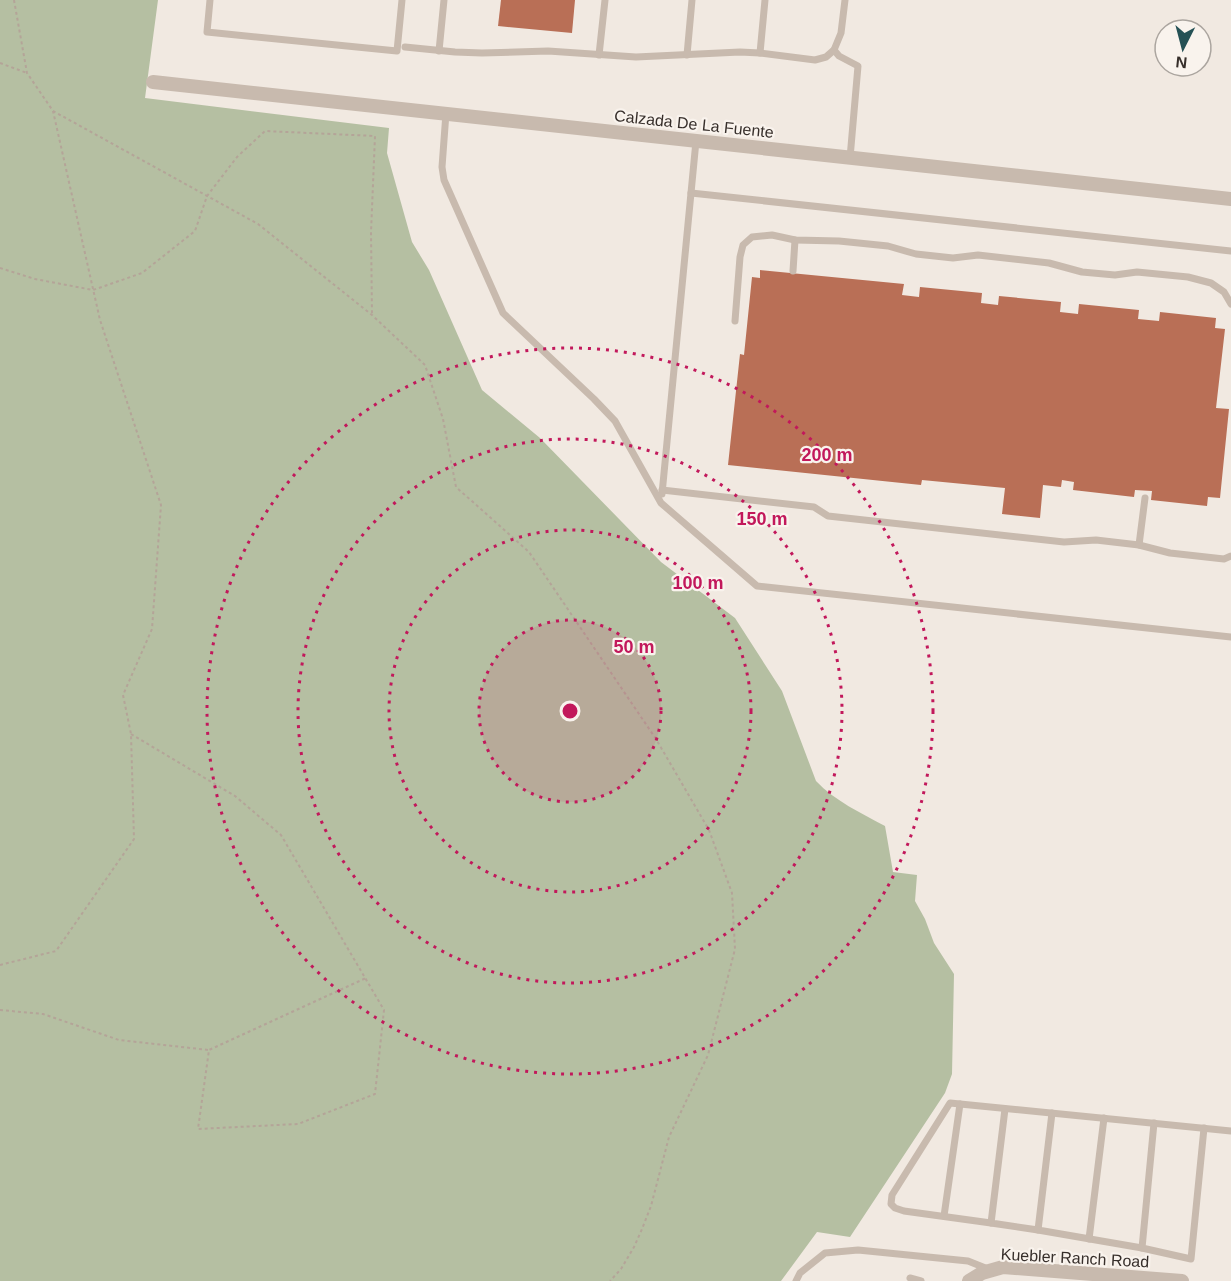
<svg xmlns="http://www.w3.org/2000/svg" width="1231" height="1281" viewBox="0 0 1231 1281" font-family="Arial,sans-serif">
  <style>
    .green { fill: #b5bfa2 }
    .building { fill: #b96f56 }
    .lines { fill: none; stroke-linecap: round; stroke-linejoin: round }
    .path { stroke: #b4a498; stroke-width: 2; stroke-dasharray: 3 3; stroke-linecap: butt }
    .lane { stroke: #c8baae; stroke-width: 7 }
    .street { stroke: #c8baae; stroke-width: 14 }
    .ring { fill: none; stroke: #c2185b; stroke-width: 3; stroke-dasharray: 3 6 }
    .labels { text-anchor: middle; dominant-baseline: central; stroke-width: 4.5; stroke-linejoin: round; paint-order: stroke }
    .street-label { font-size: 16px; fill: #372f2b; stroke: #f9f3ed }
    .centre { fill: #c2185b; stroke: #f9f3ed; stroke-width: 3 }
    .ring-label { font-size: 18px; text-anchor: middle; font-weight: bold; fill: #c2185b; stroke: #f9f3ed; stroke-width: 4.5; stroke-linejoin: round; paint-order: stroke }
  </style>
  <rect width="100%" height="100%" fill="#f1e9e1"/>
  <path class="green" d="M0 0H158L145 98 389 128 387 153 412 242 429 270 482 390 540 438 661 562 735 618 782 691 816 781C835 801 861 813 885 826L893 872 917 875 915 901 925 919 934 943 954 974 952 1074 945 1093 850 1237 817 1232 781 1281H0Z"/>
  <g class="building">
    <polygon points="501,0 575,0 572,33 498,26"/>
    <polygon points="760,270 904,284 902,295 919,297 920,287 982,293 981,303 998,305 999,296 1061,302 1060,312 1078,314 1079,304 1139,310 1138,319 1159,321 1160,312 1216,318 1215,328 1225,329 1216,408 1229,409 1220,498 1208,497 1207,506 1151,500 1152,491 1135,490 1134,497 1073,490 1074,482 1062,480 1061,487 1043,485 1040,518 1002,514 1005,488 922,480 921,485 728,465 740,354 744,355 752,277 760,278"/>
  </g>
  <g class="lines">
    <g class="path">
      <polyline points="14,0 27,73 53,111 258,224 372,315 425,365 443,419 456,487 529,552 656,739 709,830 732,893 735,949 708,1055 669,1137 651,1206 642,1229 634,1247 621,1269 610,1281"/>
      <polyline points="0,63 27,73"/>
      <polyline points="0,268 35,279 93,290 142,273 195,231 207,196 237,157 265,131 375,136 371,232 372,315"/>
      <polyline points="131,734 235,796 281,835 384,1010 375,1094 298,1124 198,1129 209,1050 366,978"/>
      <polyline points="0,965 56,951 134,839 131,734 123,695 152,629 161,505 100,320 53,111"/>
      <polyline points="0,1010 43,1014 119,1040 209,1050"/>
    </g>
    <g class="lane">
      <polyline points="210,0 207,32 397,51 402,0"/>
      <polyline points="405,47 455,52 482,53 548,51 636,57 740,52 760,53 815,60 826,57 834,50 841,33 845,0"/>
      <polyline points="834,50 839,56 858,66 850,158"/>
      <polyline points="439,51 444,0"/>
      <polyline points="760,53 765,0"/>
      <polyline points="599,55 605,0"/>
      <polyline points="687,55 692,0"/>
      <polyline points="446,113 442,167 444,180 503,313 594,399 615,421 661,503 757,586 1231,637"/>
      <polyline points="691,193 1231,251"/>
      <polyline points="793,271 795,240"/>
      <polyline points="735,321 740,257 743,245 752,237 772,235 795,240 839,241 888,246 916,254 953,258 978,255 1049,263 1082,272 1115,275 1137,272 1188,277 1211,283 1224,292 1231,304"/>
      <polyline points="662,490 814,507 828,516 1064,542 1096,540 1139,545 1170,553 1224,559 1231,556"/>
      <polyline points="662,494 696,141"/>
      <polyline points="1139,545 1145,498"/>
      <polyline points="1005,1109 991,1223 1038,1230"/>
      <polyline points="1052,1113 1038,1230 1142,1248"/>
      <polyline points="1154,1123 1142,1248 1191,1259 1204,1128"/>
      <polyline points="944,1216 960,1104"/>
      <polyline points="991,1223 904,1211 895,1208 891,1204 892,1195 950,1103 1231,1131"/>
      <polyline points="1089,1239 1104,1118"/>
      <polyline points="910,1278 921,1281"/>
      <polyline points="796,1281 800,1273 825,1253 858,1250 968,1261 988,1269"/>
    </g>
    <g class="street">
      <path d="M153 82C513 119 872 161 1231 199"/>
      <polyline points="969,1281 982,1273 1003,1267 1182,1281"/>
    </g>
  </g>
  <circle cx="570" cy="711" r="91" fill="#c2185b" fill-opacity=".12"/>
  <g class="ring">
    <circle cx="570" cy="711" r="91"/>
    <circle cx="570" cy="711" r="181"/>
    <circle cx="570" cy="711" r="272"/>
    <circle cx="570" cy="711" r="363"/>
  </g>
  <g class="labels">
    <g class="street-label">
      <text transform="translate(694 124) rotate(6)">Calzada De La Fuente</text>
      <text transform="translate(1075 1258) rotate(3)">Kuebler Ranch Road</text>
    </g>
  </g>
  <circle cx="570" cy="711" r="9" class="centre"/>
  <g class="ring-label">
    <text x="827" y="461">200 m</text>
    <text x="762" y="525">150 m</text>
    <text x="698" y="589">100 m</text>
    <text x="634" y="653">50 m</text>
  </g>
  <g transform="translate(1183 48) rotate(186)"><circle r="28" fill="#f9f3ed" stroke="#aba59f" stroke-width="1.5"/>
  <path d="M0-4.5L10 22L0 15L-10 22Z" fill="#255155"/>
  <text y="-9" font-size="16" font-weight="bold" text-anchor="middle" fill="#372f2b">N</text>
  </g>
</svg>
